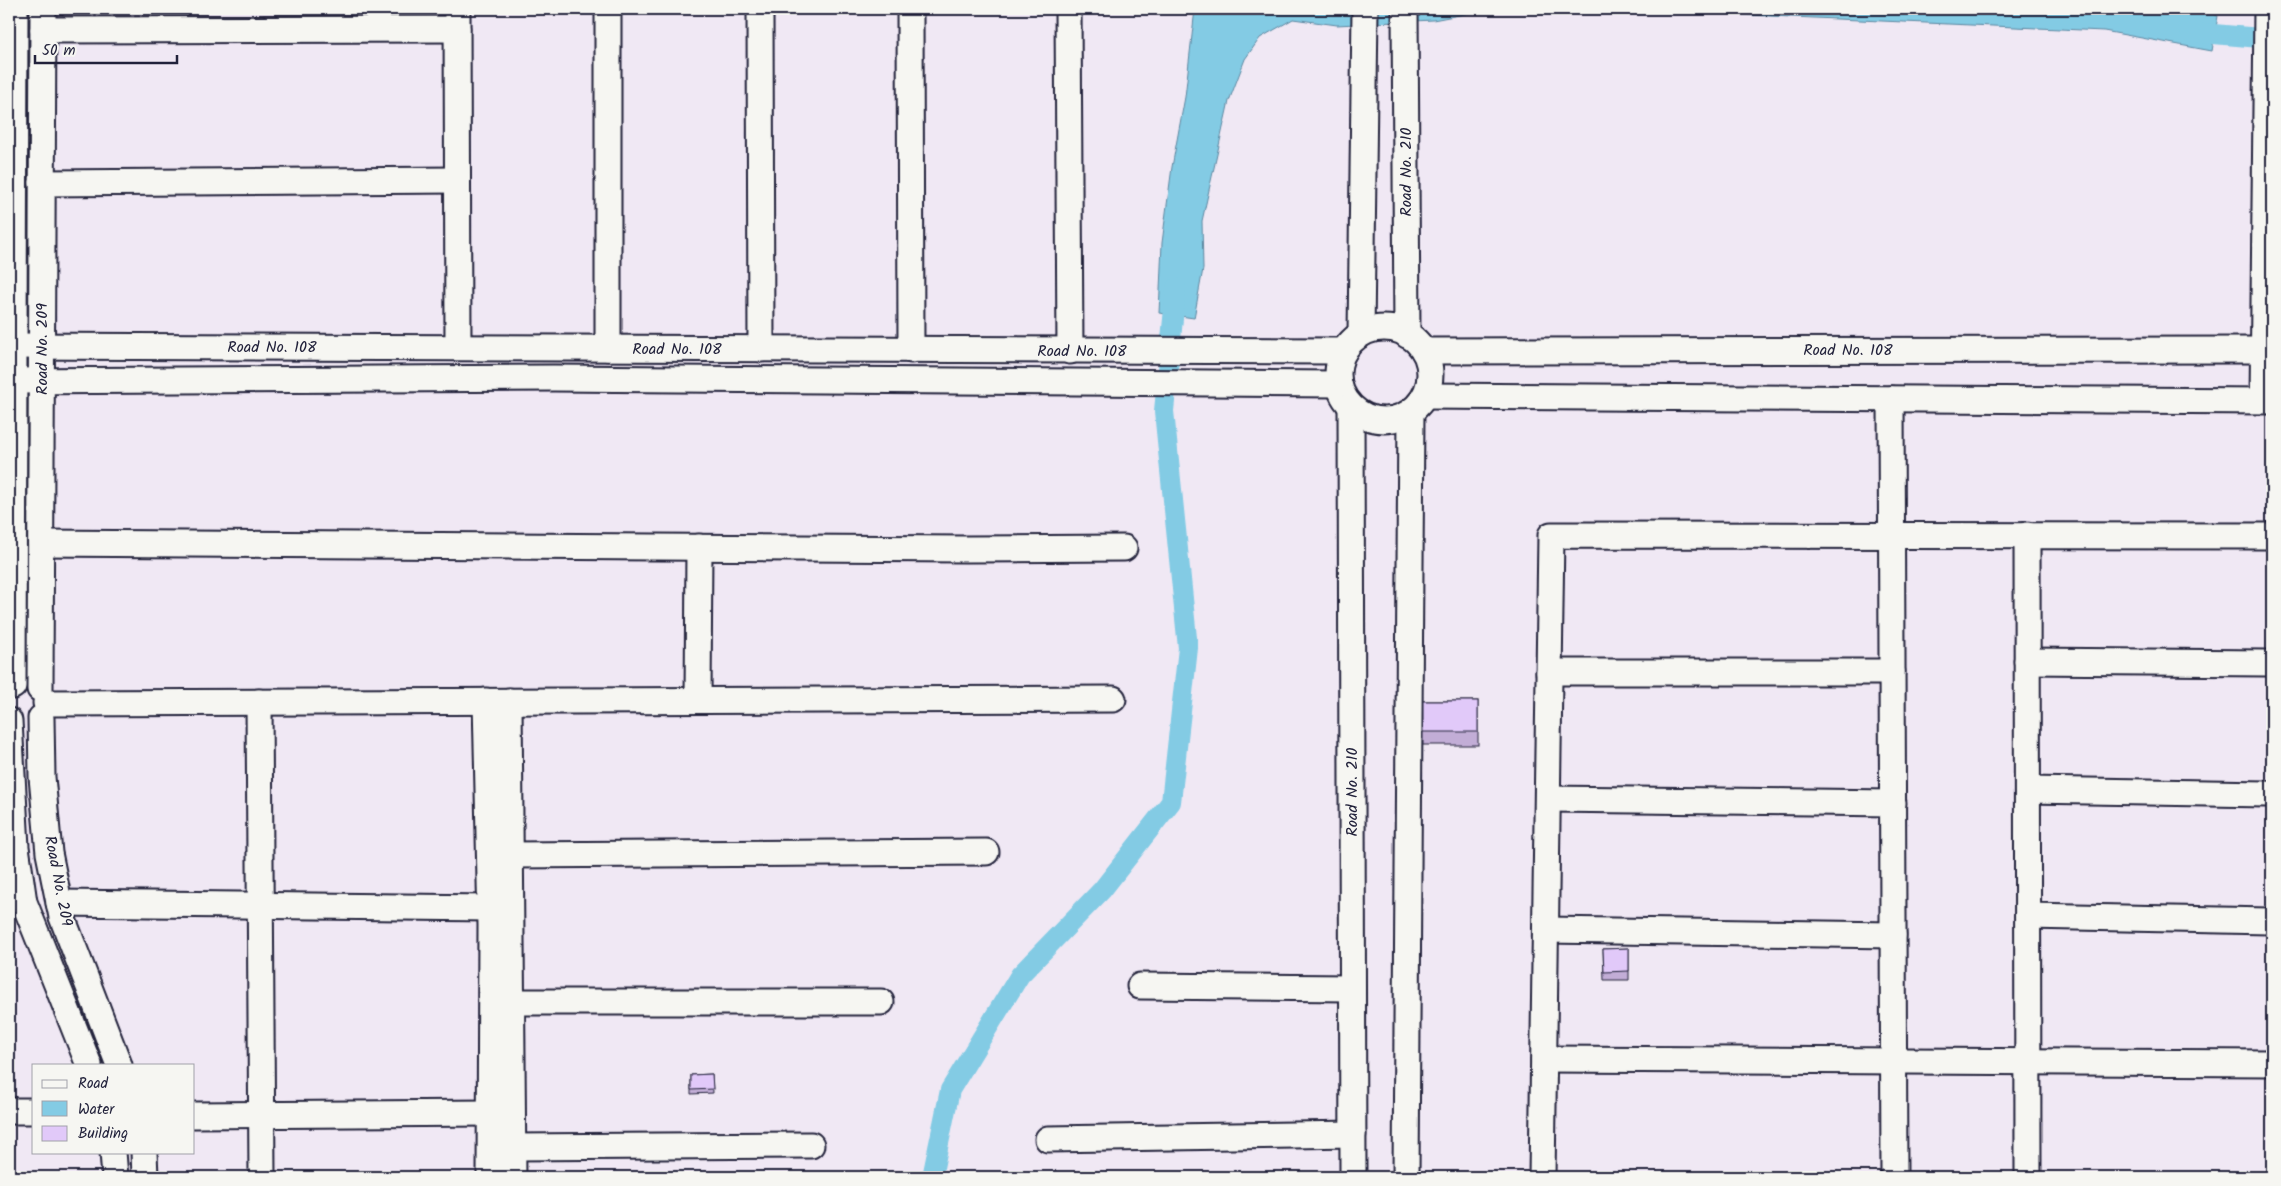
<svg xmlns="http://www.w3.org/2000/svg" width="2281" height="1186" viewBox="0 0 2281 1186" font-family="Kalam,sans-serif">
  <style>
    .water { fill: #83cbe4; stroke: #5c87a0 }
    .lines { fill: none; stroke-linecap: round; stroke-linejoin: round }
    .canal { stroke: #83cbe4; stroke-width: 20 }
    .minor-casing { stroke: #22223b; stroke-width: 29 }
    .minor { stroke: #f6f6f2; stroke-width: 25 }
    .wall { fill: #c2add6; stroke: #22223b }
    .building { fill: #e1c9f9; stroke: #22223b }
    .labels { text-anchor: middle; dominant-baseline: central; stroke-width: 4; stroke-linejoin: round; paint-order: stroke }
    .street-label { font-size: 16px; fill: #22223b; stroke: #f6f6f2 }
  </style>
  <rect width="100%" height="100%" fill="#f0e8f4"/>
  <filter id="ink" filterUnits="userSpaceOnUse"><feTurbulence type="fractalNoise" baseFrequency=".02" numOctaves="2"/><feDisplacementMap in="SourceGraphic" scale="10" xChannelSelector="R" yChannelSelector="G"/><feConvolveMatrix kernelMatrix="1 2 1 2 8 2 1 2 1" color-interpolation-filters="sRGB"/></filter>
  <g filter="url(#ink)">
    <g class="water">
      <polygon points="1195,9 1491,9 1433,20 1337,25 1293,19 1260,38 1245,59 1229,101 1202,221 1203,269 1194,318 1159,313 1162,243 1172,167 1185,97"/>
      <polygon points="1614,9 2200,9 2218,16 2212,51 2104,31"/>
    </g>
    <g class="lines">
      <g class="canal">
        <polyline points="2190,32 2272,39"/>
        <polyline points="932,1177 950,1090 1020,975 1102,890 1171,802 1188,648 1164,411 1176,288"/>
      </g>
      <g class="minor-casing">
        <g id="minor">
          <polyline points="457,9 458,347"/>
          <polyline points="760,9 761,349"/>
          <polyline points="910,9 911,350"/>
          <polyline points="1068,9 1070,351"/>
          <polyline points="1405,9 1407,335"/>
          <polyline points="43,30 457,29"/>
          <polyline points="42,183 457,180"/>
          <circle cx="1384" cy="374" r="46"/>
          <polyline points="1361,334 1365,9"/>
          <polyline points="9,346 1344,351"/>
          <polyline points="608,348 608,9"/>
          <polyline points="1424,351 2272,350"/>
          <polyline points="9,381 554,378 1339,384"/>
          <polyline points="1425,396 2272,401"/>
          <polyline points="1891,399 1894,1177"/>
          <polyline points="2263,400 2267,9"/>
          <polyline points="1351,407 1353,1177"/>
          <polyline points="2027,535 2028,1177"/>
          <polyline points="41,543 966,549 1124,548"/>
          <polyline points="2027,661 2267,663"/>
          <polyline points="1549,672 1892,672"/>
          <polyline points="13,686 15,9"/>
          <polyline points="40,689 43,9"/>
          <polyline points="698,700 699,547"/>
          <polyline points="486,701 491,925 490,1177"/>
          <polyline points="509,701 513,1177"/>
          <polyline points="259,702 262,1177"/>
          <polyline points="46,703 1113,699"/>
          <polyline points="41,718 42,777 49,853 62,917 119,1065"/>
          <polyline points="9,721 16,847 24,902 89,1065"/>
          <polyline points="2028,790 2267,794"/>
          <polyline points="1548,799 1893,803"/>
          <polyline points="511,855 986,852"/>
          <polyline points="59,903 490,908"/>
          <polyline points="2028,916 2269,921"/>
          <polyline points="1546,930 1893,935"/>
          <polyline points="1140,986 1352,988"/>
          <polyline points="513,1002 881,1002"/>
          <polyline points="1544,1059 2272,1063"/>
          <polyline points="9,1111 34,1111"/>
          <polyline points="194,1115 490,1113"/>
          <polyline points="1048,1139 1353,1134"/>
          <polyline points="514,1147 811,1145"/>
          <polyline points="113,1152 115,1177"/>
          <polyline points="144,1152 145,1177"/>
          <polyline points="1406,1177 1411,412"/>
          <polyline points="1542,1177 1551,535 2272,536"/>
        </g>
      </g>
      <use href="#minor" class="minor"/>
    </g>
    <g class="wall">
      <rect x="1423" y="701" width="55" height="44"/>
      <polygon points="1629,948 1629,980 1604,980 1603,949"/>
      <polygon points="712,1074 713,1093 691,1094 691,1075"/>
    </g>
    <g class="building">
      <rect x="1423" y="701" width="55" height="31"/>
      <polygon points="1629,948 1629,971 1604,972 1603,949"/>
      <polygon points="712,1074 713,1089 691,1090 691,1075"/>
    </g>
  </g>
  <g class="labels">
    <g class="street-label">
      <text transform="translate(1406 172) rotate(-90)">Road No. 210</text>
      <text x="272" y="347">Road No. 108</text>
      <text transform="translate(42 349) rotate(-90)">Road No. 209</text>
      <text x="677" y="349">Road No. 108</text>
      <text x="1848" y="350">Road No. 108</text>
      <text x="1082" y="351">Road No. 108</text>
      <text transform="translate(1352 792) rotate(-90)">Road No. 210</text>
      <text transform="translate(58 881) rotate(79)">Road No. 209</text>
    </g>
  </g>
  <rect width="2281" height="1186" fill="none" stroke="#f6f6f2" stroke-width="30"/>
  <rect x="15" y="15" width="2251" height="1156" fill="none" stroke="#22223b" stroke-width="2" filter="url(#ink)"/>
  <rect x="32" y="1064" width="162" height="90" fill="#f6f6f2" stroke="#a1a1a9"/>
  <rect x="42" y="1080" width="25" height="8" fill="#f6f6f2" stroke="#a1a1a9"/>
  <text x="78" y="1088" font-size="15" fill="#22223b">Road</text>
  <rect x="42" y="1101" width="25" height="15" fill="#83cbe4" stroke="#a1a1a9"/>
  <text x="78" y="1114" font-size="15" fill="#22223b">Water</text>
  <rect x="42" y="1126" width="25" height="15" fill="#e1c9f9" stroke="#a1a1a9"/>
  <text x="78" y="1138" font-size="15" fill="#22223b">Building</text>
  <path d="M35 55v8h142v-8" fill="none" stroke="#22223b" stroke-width="2.5"/>
  <text x="42" y="55" font-size="15" fill="#22223b" stroke="#f6f6f2" stroke-width="4" paint-order="stroke">50 m</text>
</svg>
